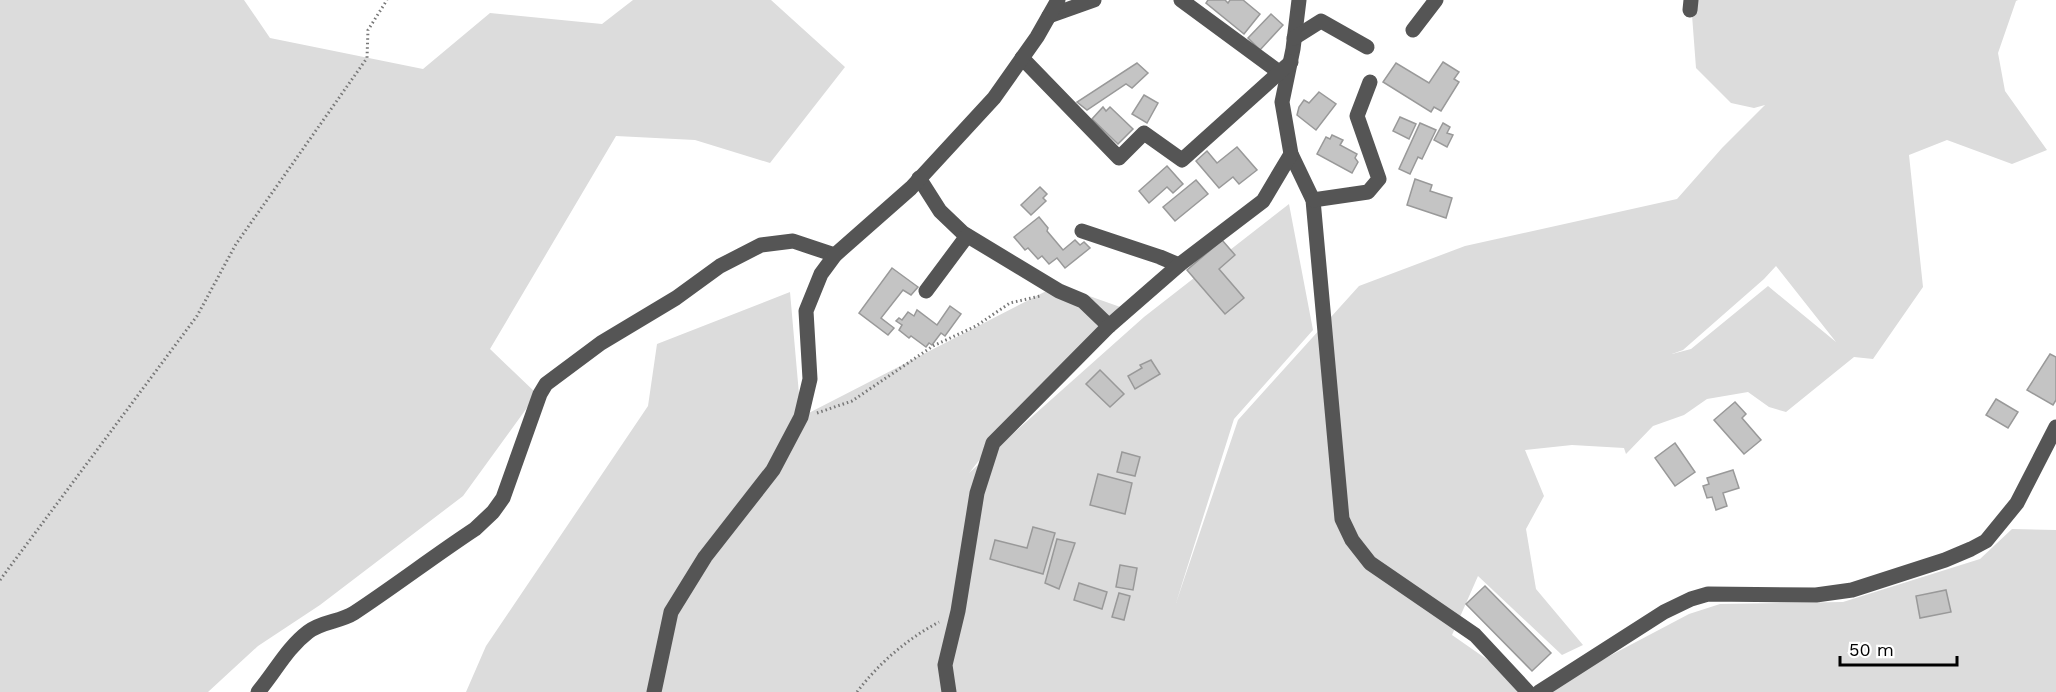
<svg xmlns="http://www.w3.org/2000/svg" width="2056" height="692" viewBox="0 0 2056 692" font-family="'Work Sans',sans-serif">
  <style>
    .green { fill: #dcdcdc; fill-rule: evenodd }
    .building { fill: #c4c4c4; stroke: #999; stroke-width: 1.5 }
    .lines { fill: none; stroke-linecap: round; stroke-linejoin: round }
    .path { stroke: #777; stroke-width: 3; stroke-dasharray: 1.5 3; stroke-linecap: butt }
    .minor { stroke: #555; stroke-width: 15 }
  </style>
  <rect width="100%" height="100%" fill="#fff"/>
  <g class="green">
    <polygon points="0,0 244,0 270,38 423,69 490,13 602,24 633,0 771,0 845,67 770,163 695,140 616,136 490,349 537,394 463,496 320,605 258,646 208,692 0,692"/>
    <path d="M1695 0H2018L2016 1 1998 53 2005 91 2047 150 2012 164 1947 140 1909 155 1923 287 1873 359 1854 357 1786 412 1769 407 1748 392 1707 399 1684 415 1653 426 1626 454 1624 448 1572 445 1525 450 1544 496 1526 529 1536 589 1583 645 1562 655 1478 576 1452 635 1534 692H466L486 646 648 406 657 344 790 292 801 417 1058 285 1126 309 993 443 969 473 1144 317 1289 204 1313 330 1234 419 1176 603 1238 420 1359 286 1465 246 1677 199 1722 148 1765 105 1754 108 1731 103 1696 68 1692 15ZM1776 266 1836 342 1768 286 1691 349 1672 354 1683 350 1764 279Z"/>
    <polygon points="2012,529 2056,530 2056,692 1545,692 1562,681 1689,614 1720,604 1843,602 1980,559"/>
  </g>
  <g class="building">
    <polygon points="1208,0 1225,0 1228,3 1230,0 1243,0 1260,14 1244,34 1206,3"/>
    <polygon points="1271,14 1283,25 1260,50 1248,38"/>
    <polygon points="1443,62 1459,72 1454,79 1459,82 1441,111 1434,107 1431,112 1383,82 1396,63 1429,83"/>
    <polygon points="1137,63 1148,73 1132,88 1126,84 1087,110 1077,102"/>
    <polygon points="1319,92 1336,104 1316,130 1297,115 1299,107 1304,100 1309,103"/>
    <polygon points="1144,95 1158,103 1147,123 1132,114"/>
    <polygon points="1103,107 1106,111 1110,107 1133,129 1118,144 1092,119"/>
    <polygon points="1400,117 1416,124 1409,139 1393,131"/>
    <polygon points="1420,123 1436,130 1422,159 1418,157 1410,174 1399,169"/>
    <polygon points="1443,123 1450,127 1447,133 1453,135 1447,147 1434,140"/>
    <polygon points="1332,135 1343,140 1340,145 1357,154 1355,158 1358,162 1352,173 1317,154 1326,137 1330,139"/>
    <polygon points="1237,147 1257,170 1239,184 1233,177 1219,188 1196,161 1207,151 1217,163"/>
    <polygon points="1167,166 1183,184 1173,193 1167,187 1149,203 1139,191"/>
    <polygon points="1415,179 1432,185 1430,191 1452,198 1446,218 1407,205"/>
    <polygon points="1196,180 1208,194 1175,221 1163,207"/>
    <polygon points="1040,187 1047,194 1043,198 1046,201 1031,215 1021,205"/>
    <polygon points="1039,217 1048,228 1047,231 1063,250 1075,240 1080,245 1084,242 1090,248 1065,268 1057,258 1049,264 1042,256 1038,259 1028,248 1025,250 1014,237"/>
    <polygon points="1222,240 1235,255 1219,269 1244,298 1225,314 1187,270"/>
    <polygon points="892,268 918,287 911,295 903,290 881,318 894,328 888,335 859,313"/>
    <polygon points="950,306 961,314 945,336 941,333 932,345 929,343 926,347 911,336 909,338 899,330 902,325 896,321 899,318 902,320 908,312 914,316 917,310 937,325"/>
    <polygon points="2050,354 2056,357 2056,400 2053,405 2027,390"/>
    <polygon points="1151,360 1160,374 1135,389 1128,376 1142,368 1140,365"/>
    <polygon points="1100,370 1124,394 1110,407 1086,384"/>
    <polygon points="1996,399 2018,412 2008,428 1986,415"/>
    <polygon points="1735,402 1746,414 1742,418 1761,440 1744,454 1714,420"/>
    <polygon points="1675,443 1695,472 1675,486 1655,458"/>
    <polygon points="1122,452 1140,457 1135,476 1117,472"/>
    <polygon points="1733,470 1739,488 1723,493 1727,506 1716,510 1712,497 1707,498 1703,486 1709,484 1707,478"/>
    <polygon points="1098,474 1132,483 1125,514 1090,505"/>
    <polygon points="1033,527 1055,533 1043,574 990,559 995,540 1027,548"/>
    <polygon points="1057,539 1075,543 1059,589 1045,583"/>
    <polygon points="1120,565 1137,568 1133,590 1116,587"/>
    <polygon points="1079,583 1107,592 1102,609 1074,600"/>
    <polygon points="1485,586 1551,653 1532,671 1466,604"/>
    <polygon points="1946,590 1951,612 1920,618 1916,596"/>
    <polygon points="1119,593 1130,596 1124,620 1112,617"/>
  </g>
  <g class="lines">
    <g class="path">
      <polyline points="817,413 852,401 933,346 976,326 1010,303 1040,296"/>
      <polyline points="0,580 197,316 236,244 367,58 368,30 387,0"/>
      <path d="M857 692C879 663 907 639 939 622"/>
    </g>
    <g class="minor">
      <polyline points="1181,0 1279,72"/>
      <polyline points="1299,0 1293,49 1282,102 1291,154 1313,200 1342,519 1352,540 1370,563 1475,635 1528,692"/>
      <polyline points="1690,10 1691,0"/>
      <polyline points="1049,16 1094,0"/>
      <polyline points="1413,30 1436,0"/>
      <polyline points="1294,38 1321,21 1367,47"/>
      <polyline points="1022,58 1119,158 1144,133 1182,160 1291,62"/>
      <polyline points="919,178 940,211 963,233 1059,291 1083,301 1109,326"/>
      <polyline points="1313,200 1368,192 1379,179 1357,116 1370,82"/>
      <polyline points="1082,231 1160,257 1179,265"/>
      <polyline points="926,291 967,236"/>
      <path d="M258 692C275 672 287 648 308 632 322 621 340 622 354 613 395 586 434 556 475 529L493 512 503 498 540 394 546 384 601 343 676 298 720 266 761 245 793 241 835 255"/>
      <polyline points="654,692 671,612 705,557 773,470 801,417 810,379 806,311 821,274 835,255 911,188 994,98 1037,37 1058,0"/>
      <polyline points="949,692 945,665 958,611 977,493 993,443 1109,326 1179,265 1263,201 1291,154"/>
      <polyline points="1539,692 1664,612 1691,599 1708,594 1816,595 1852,590 1945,560 1971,549 1986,541 2017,503 2056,427"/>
    </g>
  </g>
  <path d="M1840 656v9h117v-9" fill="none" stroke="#000000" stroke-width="3"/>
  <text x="1849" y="656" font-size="18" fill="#000000" stroke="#ffffff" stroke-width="4.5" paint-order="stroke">50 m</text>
</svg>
